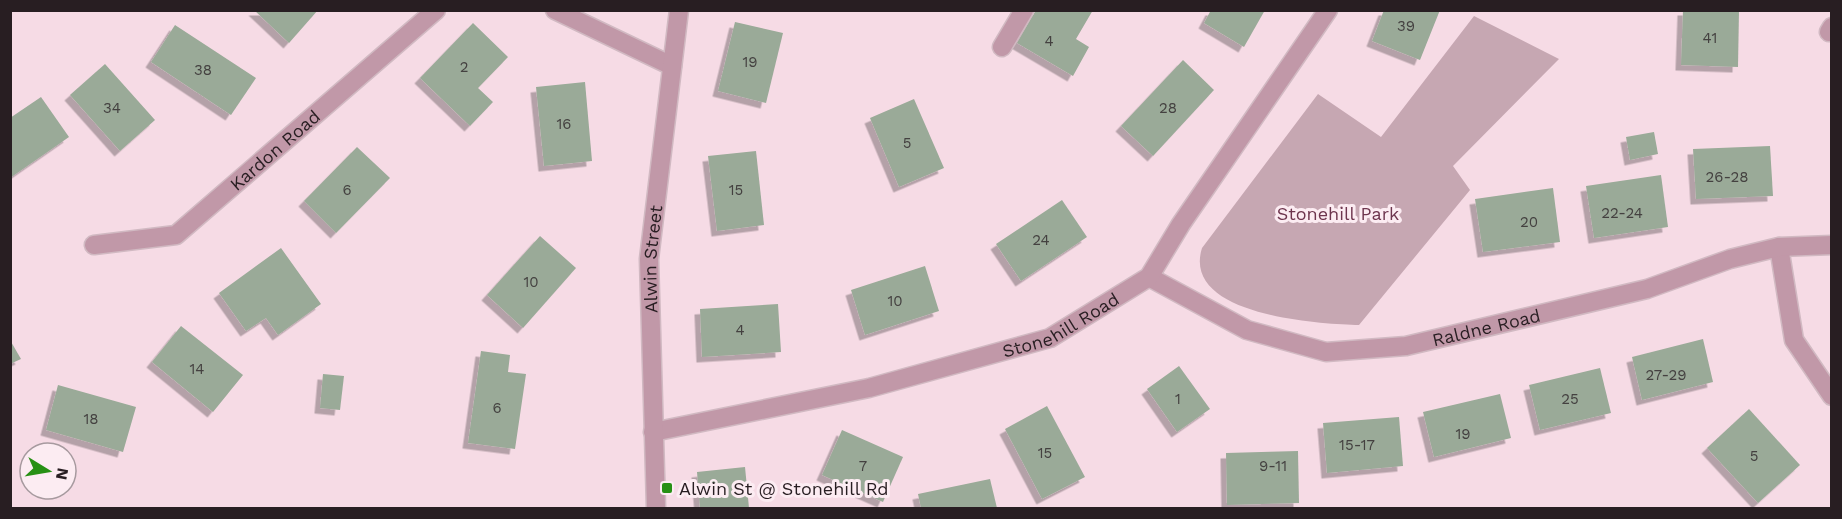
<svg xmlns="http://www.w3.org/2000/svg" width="1842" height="519" viewBox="0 0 1842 519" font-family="'Work Sans',sans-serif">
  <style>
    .green { fill: #c6a7b2 }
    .building { fill: #9aaa98; filter: url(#shadow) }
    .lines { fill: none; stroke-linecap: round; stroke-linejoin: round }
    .minor-casing { stroke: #d1b9c2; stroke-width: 21 }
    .tertiary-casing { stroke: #d1b9c2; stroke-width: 21 }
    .minor { stroke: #c198a8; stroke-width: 18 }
    .tertiary { stroke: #c198a8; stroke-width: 18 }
    .poi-dot { fill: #279014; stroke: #fcecf2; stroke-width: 2 }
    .labels { text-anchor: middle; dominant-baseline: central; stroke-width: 6; stroke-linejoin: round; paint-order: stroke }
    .number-label { font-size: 15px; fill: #444140 }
    .street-label { font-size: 18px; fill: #281e22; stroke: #fcecf2 }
    .park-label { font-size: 18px; fill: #6e354e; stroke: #fcecf2 }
    .poi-label { font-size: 18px; fill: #281e22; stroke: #fcecf2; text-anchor: start }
  </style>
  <defs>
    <filter id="shadow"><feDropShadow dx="-5.5" dy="5.5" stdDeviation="0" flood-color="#0004"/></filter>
  </defs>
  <rect width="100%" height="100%" fill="#f6dbe5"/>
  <path class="green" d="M1474 16 1559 59 1453 166 1470 190 1359 325C1317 324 1181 315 1202 248L1318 94 1381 137Z"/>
  <g class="building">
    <polygon points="254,10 318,10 289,43"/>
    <polygon points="1036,10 1093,10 1076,39 1089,47 1073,76 1017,43"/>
    <polygon points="1211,10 1265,10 1244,47 1204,23"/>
    <polygon points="1384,10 1440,10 1420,60 1372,41"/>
    <polygon points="1683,10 1739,10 1738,67 1681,65"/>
    <polygon points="735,22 783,33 766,103 718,91"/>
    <polygon points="473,23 508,57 478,88 493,102 470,126 420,78"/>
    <polygon points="175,25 256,78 231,115 151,62"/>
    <polygon points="1183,60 1214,90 1153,156 1121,126"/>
    <polygon points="105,64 155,120 120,151 70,95"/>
    <polygon points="585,82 592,161 544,166 536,87"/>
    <polygon points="41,97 69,137 10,178 10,118"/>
    <polygon points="914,99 944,168 899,187 870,118"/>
    <polygon points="1654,132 1658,154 1630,160 1626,137"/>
    <polygon points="1770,146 1773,196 1696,199 1693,149"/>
    <polygon points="357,147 390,178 336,233 304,201"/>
    <polygon points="756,151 764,225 717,231 708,156"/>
    <polygon points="1661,175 1668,227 1594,238 1586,186"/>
    <polygon points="1553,188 1560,242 1483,252 1475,199"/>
    <polygon points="1062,200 1087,237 1021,281 996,244"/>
    <polygon points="540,236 576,268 523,328 487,295"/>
    <polygon points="281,248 321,304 278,335 266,318 246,331 219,293"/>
    <polygon points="925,266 939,311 865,335 851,290"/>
    <polygon points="778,304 781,352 702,357 700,309"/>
    <polygon points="181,326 243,375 213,412 152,362"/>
    <polygon points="1703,339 1713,382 1642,400 1632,357"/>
    <polygon points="10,340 21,359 10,364"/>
    <polygon points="481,351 510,355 508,372 526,374 515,449 468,443"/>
    <polygon points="1179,366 1210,409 1177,432 1147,389"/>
    <polygon points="1600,368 1611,413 1540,430 1529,385"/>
    <polygon points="323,374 344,376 340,410 320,408"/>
    <polygon points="58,385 136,407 123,452 46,430"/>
    <polygon points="1500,394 1511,438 1434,457 1423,412"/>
    <polygon points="1047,406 1085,477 1042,499 1005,429"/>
    <polygon points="1749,409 1800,465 1758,503 1707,448"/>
    <polygon points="1399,417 1403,466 1327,473 1323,423"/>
    <polygon points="842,430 903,457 883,502 822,475"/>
    <polygon points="1298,451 1299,503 1227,505 1226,453"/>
    <polygon points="745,467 749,508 700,508 697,472"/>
    <polygon points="990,479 997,508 921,508 918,494"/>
  </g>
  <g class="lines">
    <g class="minor-casing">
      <g id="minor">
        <polyline points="555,10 672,66"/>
        <polyline points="1829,32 1832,27"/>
        <polyline points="1002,47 1024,10"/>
        <path id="s1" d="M94 245 176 235 436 10"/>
        <polyline points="1779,247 1794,340 1832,396"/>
        <path id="s2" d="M1149 277 1247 330 1326 352 1406 346 1647 289 1730 259 1779 247 1832 245"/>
        <path id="s3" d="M653 432 869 388 1050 338 1149 277 1181 224 1328 10"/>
      </g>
    </g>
    <g class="tertiary-casing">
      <g id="tertiary">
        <path id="s4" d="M656 508 649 259 679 10"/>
      </g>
    </g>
    <use href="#minor" class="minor"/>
    <use href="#tertiary" class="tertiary"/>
  </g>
  <rect class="poi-dot" x="661" y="482" width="12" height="12" rx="3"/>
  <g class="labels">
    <g class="number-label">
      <text x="1406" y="26">39</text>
      <text x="1710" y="38">41</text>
      <text x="1049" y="41">4</text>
      <text x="750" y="62">19</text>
      <text x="464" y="67">2</text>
      <text x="203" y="70">38</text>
      <text x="112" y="108">34</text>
      <text x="1168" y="108">28</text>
      <text x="564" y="124">16</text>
      <text x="907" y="143">5</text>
      <text x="1727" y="177">26-28</text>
      <text x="347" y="190">6</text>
      <text x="736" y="190">15</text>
      <text x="1622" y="213">22-24</text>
      <text x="1529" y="222">20</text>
      <text x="1041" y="240">24</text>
      <text x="531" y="282">10</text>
      <text x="895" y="301">10</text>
      <text x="740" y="330">4</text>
      <text x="197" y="369">14</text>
      <text x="1666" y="375">27-29</text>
      <text x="1178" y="399">1</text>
      <text x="1570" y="399">25</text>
      <text x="497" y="408">6</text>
      <text x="91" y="419">18</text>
      <text x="1463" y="434">19</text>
      <text x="1357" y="445">15-17</text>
      <text x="1045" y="453">15</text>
      <text x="1754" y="456">5</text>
      <text x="863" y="466">7</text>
      <text x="1273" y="466">9-11</text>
    </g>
    <g class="street-label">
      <text stroke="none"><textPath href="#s1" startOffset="213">Kardon Road</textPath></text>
      <text stroke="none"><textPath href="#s4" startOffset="249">Alwin Street</textPath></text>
      <text stroke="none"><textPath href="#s3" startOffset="423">Stonehill Road</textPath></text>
      <text stroke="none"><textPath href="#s2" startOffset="356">Raldne Road</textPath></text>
    </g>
    <g class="park-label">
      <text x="1338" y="213">Stonehill Park</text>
    </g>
    <g class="poi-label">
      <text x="679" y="488">Alwin St @ Stonehill Rd</text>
    </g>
  </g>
  <rect width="1842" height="519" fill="none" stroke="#281e22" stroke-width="24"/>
  <g transform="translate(48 471) rotate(101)"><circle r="28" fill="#fcecf2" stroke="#a79a9f" stroke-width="1.5"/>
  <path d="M0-4.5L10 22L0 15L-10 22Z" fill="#279014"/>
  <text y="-9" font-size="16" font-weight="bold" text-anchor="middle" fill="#281e22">N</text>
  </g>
</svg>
